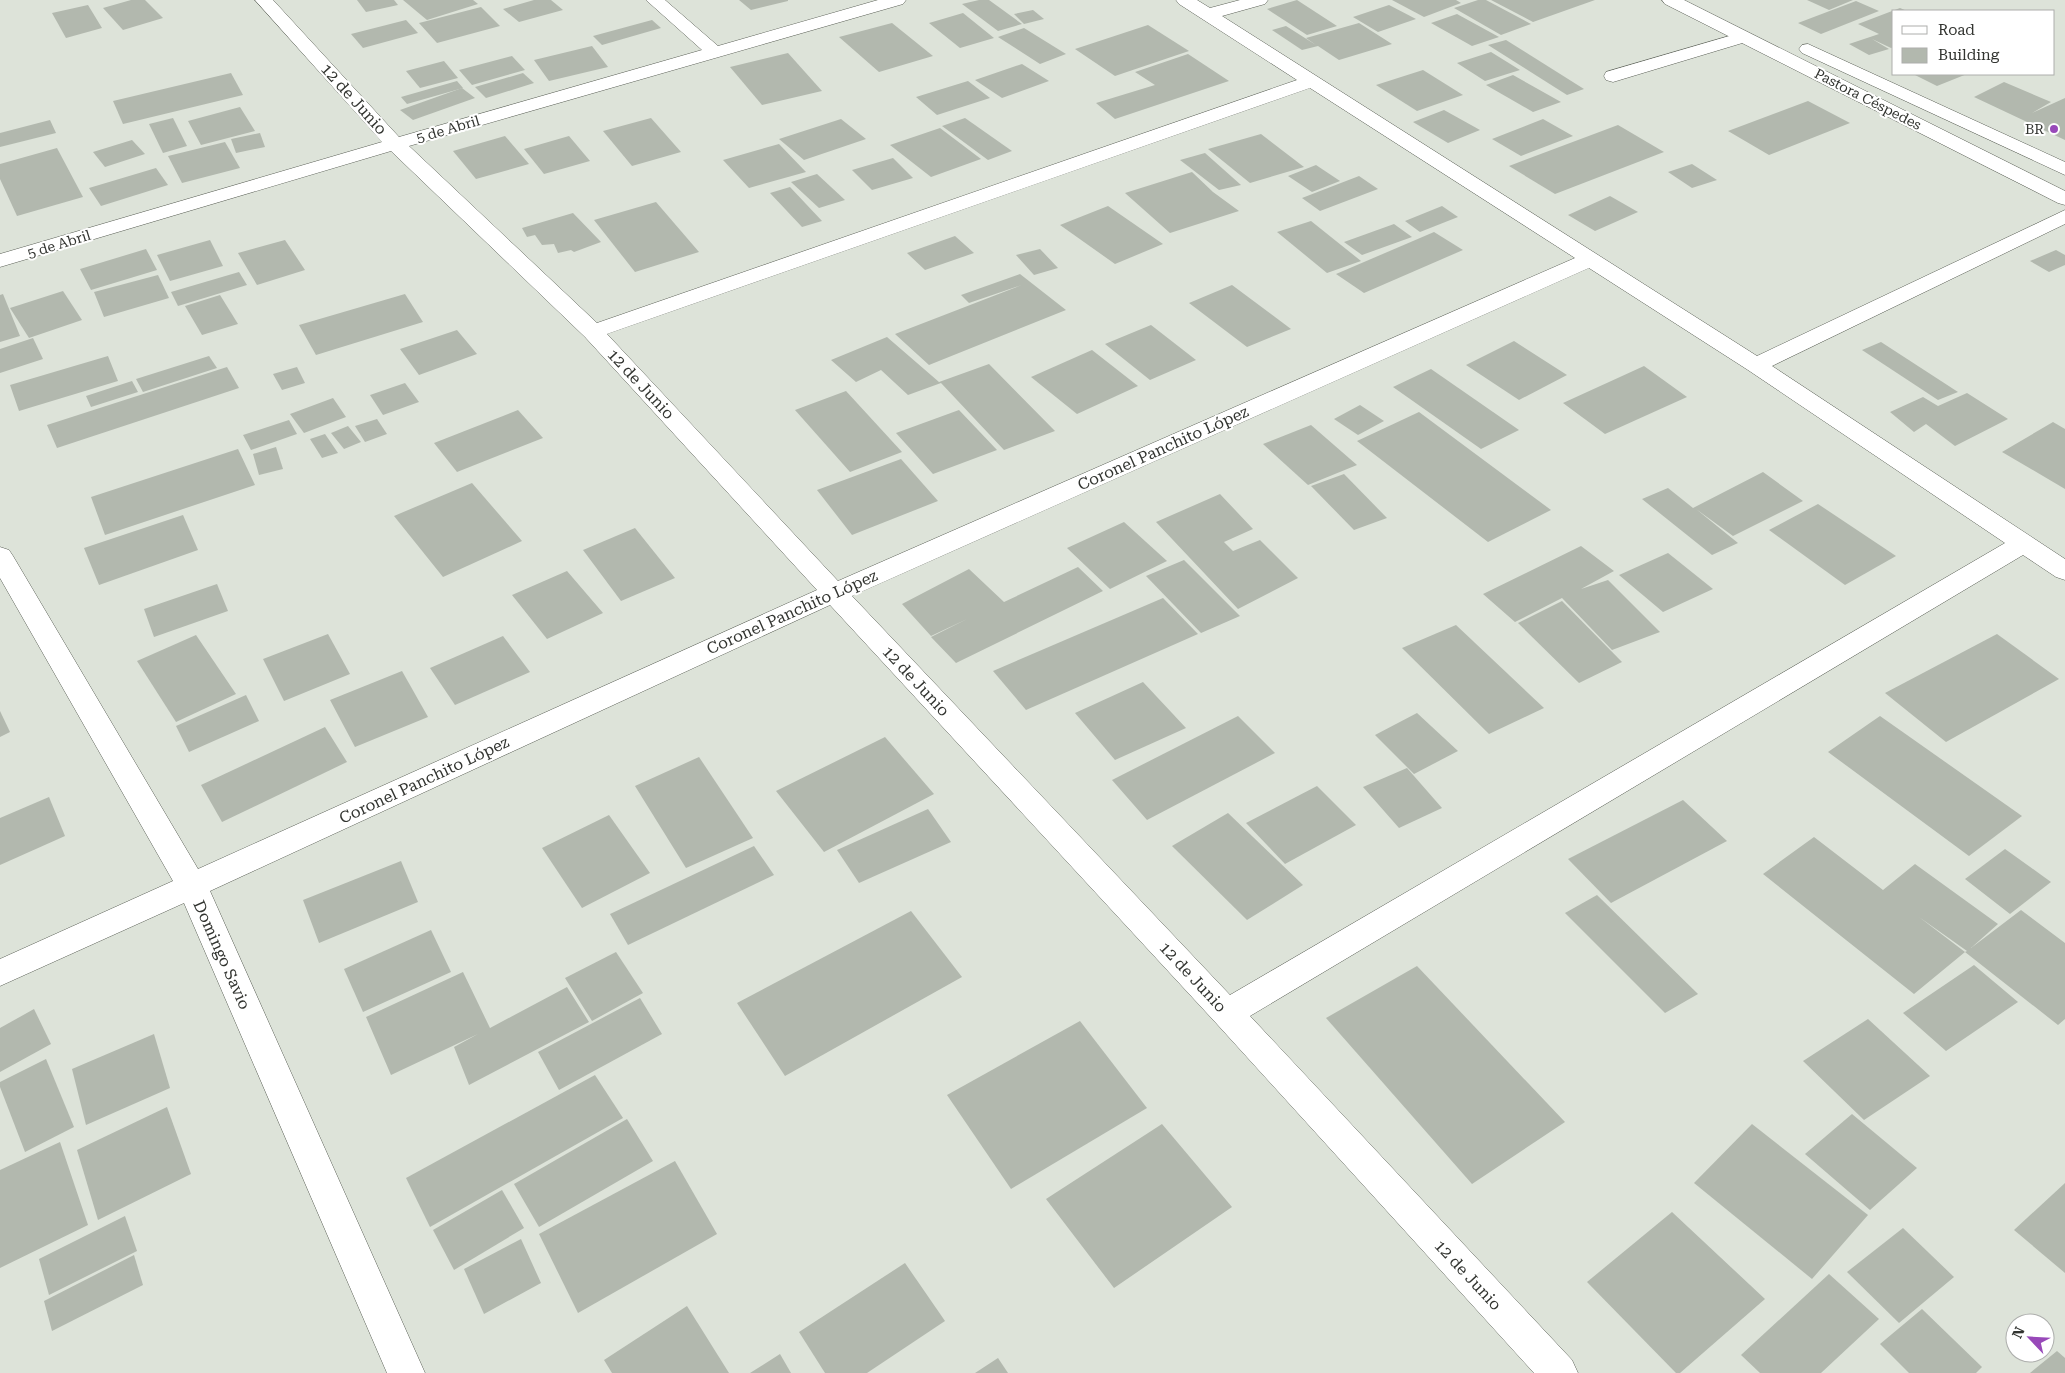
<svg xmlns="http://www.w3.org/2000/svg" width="2065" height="1373" viewBox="0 0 2065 1373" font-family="'Roboto Serif',serif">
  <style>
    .building { fill: #b2b8ae }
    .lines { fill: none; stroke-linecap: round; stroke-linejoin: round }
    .minor-casing { stroke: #5b6057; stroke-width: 1 }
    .major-casing { stroke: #5b6057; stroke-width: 1 }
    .minor { fill: #fff; fill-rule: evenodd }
    .major { fill: #fff; fill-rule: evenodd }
    .poi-dot { fill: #9849b9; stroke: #fff; stroke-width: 2 }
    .labels { text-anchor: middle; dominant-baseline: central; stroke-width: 4; stroke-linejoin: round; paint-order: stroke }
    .far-street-label { font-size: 14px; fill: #323430; stroke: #fff }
    .far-poi-label { font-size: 14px; fill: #323430; stroke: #fff; text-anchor: end }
    .street-label { font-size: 16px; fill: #323430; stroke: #fff }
  </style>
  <rect width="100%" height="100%" fill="#dde3d9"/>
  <g class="building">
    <polygon points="131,0 145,0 163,18 123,30 103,8"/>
    <polygon points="357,0 394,0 398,5 366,12"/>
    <polygon points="403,0 473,0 478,4 427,20"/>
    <polygon points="534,0 551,0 563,10 519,22 503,9"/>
    <polygon points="739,0 788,0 788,1 751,10"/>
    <polygon points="979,0 989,0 1022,24 998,31 962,4"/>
    <polygon points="1297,0 1337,26 1307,35 1267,9"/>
    <polygon points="1392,0 1456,0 1461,3 1424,17"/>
    <polygon points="1478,0 1486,0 1531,24 1501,35 1454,8"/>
    <polygon points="1491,0 1595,0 1533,22"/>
    <polygon points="1807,0 1853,0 1829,10"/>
    <polygon points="1856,1 1879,11 1821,34 1798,23"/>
    <polygon points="88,5 102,28 66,38 52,13"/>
    <polygon points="1389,5 1416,19 1378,32 1353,17"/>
    <polygon points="481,7 500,26 437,43 419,23"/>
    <polygon points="1900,8 1907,11 1894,11 1894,47 1891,48 1872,39 1889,49 1869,55 1849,44 1879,34 1858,24"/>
    <polygon points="1033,10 1044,19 1024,24 1014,14"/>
    <polygon points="963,13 994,38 960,48 929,23"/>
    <polygon points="1457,14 1499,37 1472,46 1431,23"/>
    <polygon points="406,20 418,33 363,48 351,34"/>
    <polygon points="652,20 661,28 602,45 593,36"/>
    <polygon points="892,23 933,56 879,72 839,37"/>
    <polygon points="1359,23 1392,44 1339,60 1318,46 1302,50 1272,30 1286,26 1316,45 1306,38"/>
    <polygon points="1148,25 1189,51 1115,76 1075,49"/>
    <polygon points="1024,28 1066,54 1040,64 998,37"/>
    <polygon points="1506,40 1584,89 1567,95 1488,45"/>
    <polygon points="592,46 608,67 549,81 534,60"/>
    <polygon points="1491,52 1520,70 1485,81 1457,63"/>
    <polygon points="788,53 822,91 762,105 730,67"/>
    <polygon points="1188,54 1229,81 1115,119 1096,103 1155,85 1135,72"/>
    <polygon points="512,56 525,70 472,85 459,70"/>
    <polygon points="444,61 458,78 420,88 406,71"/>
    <polygon points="1022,64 1049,81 1002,98 975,80"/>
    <polygon points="1423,70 1463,95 1417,111 1376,85"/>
    <polygon points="231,73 243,95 123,124 113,101"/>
    <polygon points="523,73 534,83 486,98 475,87"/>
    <polygon points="1919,74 1967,74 1937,86 1915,75"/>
    <polygon points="1513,75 1561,102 1533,112 1486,85"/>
    <polygon points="457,81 463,88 407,104 401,97"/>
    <polygon points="968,81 990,98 937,115 916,97"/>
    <polygon points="2004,82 2051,102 2032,113 2065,98 2065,140 1974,97"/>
    <polygon points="462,88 475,98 413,120 400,110"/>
    <polygon points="1808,101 1850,123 1769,155 1728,131"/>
    <polygon points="240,107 255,131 201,145 188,121"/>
    <polygon points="1444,110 1480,130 1448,143 1413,122"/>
    <polygon points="173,118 187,146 163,153 149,124"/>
    <polygon points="651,118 681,152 632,166 603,131"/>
    <polygon points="965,118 1012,151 988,160 942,126"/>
    <polygon points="841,119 866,139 804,160 779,139"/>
    <polygon points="1543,119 1573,136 1521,156 1492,139"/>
    <polygon points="50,120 56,133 0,147 0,133"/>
    <polygon points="1618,125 1664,152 1555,194 1509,166"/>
    <polygon points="940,128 981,159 931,177 890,145"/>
    <polygon points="260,133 265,147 236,153 231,139"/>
    <polygon points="1261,134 1304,167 1250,183 1208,149"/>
    <polygon points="505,136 529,164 476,179 453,151"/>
    <polygon points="569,136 590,161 544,174 524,149"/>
    <polygon points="132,140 145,154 105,167 93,152"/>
    <polygon points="225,142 240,168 182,183 168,156"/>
    <polygon points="779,144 806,172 749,188 723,160"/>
    <polygon points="57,148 83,197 17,216 0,179 0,164"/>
    <polygon points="1205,153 1241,185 1219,190 1180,160"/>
    <polygon points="893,158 913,178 872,190 852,170"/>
    <polygon points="1692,164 1717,180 1692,188 1668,172"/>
    <polygon points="1316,165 1340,181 1312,192 1288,176"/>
    <polygon points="156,168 168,185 101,206 89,188"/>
    <polygon points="1192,172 1213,192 1239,211 1170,233 1125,193"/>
    <polygon points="817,174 845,200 819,208 791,182"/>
    <polygon points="1359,176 1378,189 1320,211 1302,198"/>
    <polygon points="790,187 822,221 802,227 770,193"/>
    <polygon points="1610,196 1638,212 1595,231 1568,215"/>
    <polygon points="656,202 699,252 635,272 594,220"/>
    <polygon points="1108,206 1163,244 1115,264 1060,225"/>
    <polygon points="1442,206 1458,217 1420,232 1405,221"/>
    <polygon points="573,213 601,242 574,252 571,250 558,253 554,244 542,245 535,235 527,237 522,228"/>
    <polygon points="1311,221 1361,261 1327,273 1277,232"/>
    <polygon points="1394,224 1412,237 1362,255 1344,242"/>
    <polygon points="1434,232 1463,250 1364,293 1336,274"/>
    <polygon points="955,236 974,253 925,270 907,253"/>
    <polygon points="210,240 223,266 170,281 157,255"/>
    <polygon points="285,240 305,270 257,285 238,253"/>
    <polygon points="146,249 157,270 91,290 80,269"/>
    <polygon points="1040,249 1058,268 1034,275 1016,255"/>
    <polygon points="2056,250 2065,255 2065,265 2049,272 2030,261"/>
    <polygon points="239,272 247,285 178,306 171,292"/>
    <polygon points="1020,274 1066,310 929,365 895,334 1022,285 969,303 961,295"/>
    <polygon points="158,275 169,298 104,317 94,292"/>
    <polygon points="1232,285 1291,329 1247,347 1189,303"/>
    <polygon points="63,291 82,320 29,338 10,308"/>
    <polygon points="3,294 20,336 0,342 0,295"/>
    <polygon points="405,294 423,322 316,355 299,325"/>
    <polygon points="220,295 238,324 202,335 185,306"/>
    <polygon points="1151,325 1196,360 1150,380 1105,344"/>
    <polygon points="457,330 477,354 419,375 400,349"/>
    <polygon points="887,337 939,382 989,364 1055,431 1004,450 941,383 908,395 881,370 856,382 831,360"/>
    <polygon points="33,338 43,359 0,373 0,349"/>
    <polygon points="1514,341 1567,375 1519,400 1466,365"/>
    <polygon points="1881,342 1958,392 1938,400 1862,350"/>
    <polygon points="1092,350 1138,386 1077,414 1031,377"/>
    <polygon points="108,356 118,381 19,411 10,385"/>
    <polygon points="209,356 217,368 143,392 136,379"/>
    <polygon points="1644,366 1687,397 1605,434 1563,403"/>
    <polygon points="227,367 239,388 57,448 47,425"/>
    <polygon points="297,367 305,383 282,390 273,374"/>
    <polygon points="1431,369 1519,430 1481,449 1393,387"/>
    <polygon points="132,381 138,392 91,407 86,396"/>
    <polygon points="405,383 419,402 383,415 370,395"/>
    <polygon points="846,391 902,452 850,472 795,410"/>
    <polygon points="1967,393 2008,419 1955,446 1926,424 1914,432 1890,412 1923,397 1938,406"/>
    <polygon points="333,398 346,417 304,433 290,414"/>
    <polygon points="1360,405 1384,421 1358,435 1334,419"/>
    <polygon points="518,410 543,438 457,472 434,443"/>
    <polygon points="959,410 997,450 933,474 896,433"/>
    <polygon points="1419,412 1551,510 1488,542 1357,441"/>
    <polygon points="377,419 387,434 365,442 355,426"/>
    <polygon points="289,420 297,434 251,450 243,435"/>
    <polygon points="2053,422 2065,429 2065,489 2002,452"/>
    <polygon points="1311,425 1357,465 1308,485 1263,444"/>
    <polygon points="348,426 361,442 344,449 331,433"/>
    <polygon points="325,434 338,453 322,458 310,439"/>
    <polygon points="276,447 283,469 259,475 253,454"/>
    <polygon points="238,449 255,485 105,535 91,497"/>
    <polygon points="901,459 938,501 852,535 817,490"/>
    <polygon points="1763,472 1803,501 1733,536 1696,509 1738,543 1712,555 1642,499 1668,488 1693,508"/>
    <polygon points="1344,474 1387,518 1354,530 1311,486"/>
    <polygon points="472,483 522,541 443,577 394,516"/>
    <polygon points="1220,494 1253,529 1224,542 1233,551 1260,540 1298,578 1238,609 1156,522"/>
    <polygon points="1818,504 1896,556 1845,585 1769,530"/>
    <polygon points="183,515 198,550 99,585 84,548"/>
    <polygon points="1124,522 1167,561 1110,589 1067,548"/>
    <polygon points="635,528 675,578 621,601 583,550"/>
    <polygon points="1581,546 1614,571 1581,589 1608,580 1660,632 1612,650 1562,598 1515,622 1483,594"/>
    <polygon points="1668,553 1713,589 1663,612 1619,575"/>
    <polygon points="1184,560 1240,616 1201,633 1146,576"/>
    <polygon points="1078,567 1103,591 956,663 931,637 967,619 931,636 902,604 969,569 1004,602"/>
    <polygon points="567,571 603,613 547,639 512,595"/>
    <polygon points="217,584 228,611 154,637 144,609"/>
    <polygon points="1163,598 1198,634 1026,710 993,671"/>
    <polygon points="1562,601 1622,662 1579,683 1518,623"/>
    <polygon points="1456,625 1544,708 1489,734 1402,648"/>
    <polygon points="328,634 350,674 284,701 263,659"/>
    <polygon points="1997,634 2059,679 1946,742 1885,693"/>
    <polygon points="196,635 236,694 176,722 137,661"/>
    <polygon points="503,636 530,672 455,705 430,668"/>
    <polygon points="402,671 428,717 355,747 330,700"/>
    <polygon points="1143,682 1186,728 1115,760 1075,713"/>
    <polygon points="246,695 259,721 189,752 176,726"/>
    <polygon points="0,711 10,732 0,737"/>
    <polygon points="1417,713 1458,751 1414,774 1375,735"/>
    <polygon points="1238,716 1275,753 1147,820 1112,780"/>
    <polygon points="1880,716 2022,816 1969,856 1828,752"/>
    <polygon points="325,727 347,762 222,822 201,785"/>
    <polygon points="885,737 934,794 824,852 776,791"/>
    <polygon points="699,757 753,838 686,868 635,786"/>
    <polygon points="1407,768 1442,808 1399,828 1363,787"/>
    <polygon points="1317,786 1356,825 1285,864 1246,823"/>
    <polygon points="49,797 65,836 0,865 0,818"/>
    <polygon points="1683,800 1727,841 1611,903 1568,859"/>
    <polygon points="928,809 951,842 859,883 837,850"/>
    <polygon points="1228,813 1303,885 1247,920 1172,846"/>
    <polygon points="609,815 650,873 582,908 542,848"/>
    <polygon points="1814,837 1883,890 1915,864 1998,924 1971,948 2021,910 2065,943 2065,1019 2058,1025 1965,952 1967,951 1919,917 1965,952 1914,994 1763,874"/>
    <polygon points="754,846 774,875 628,945 610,914"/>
    <polygon points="2005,849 2051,882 2010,914 1965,879"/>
    <polygon points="401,861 418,902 319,943 303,900"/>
    <polygon points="1597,895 1698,994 1665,1013 1565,913"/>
    <polygon points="911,911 962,977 785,1076 737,1003"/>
    <polygon points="431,930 451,972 363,1012 344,969"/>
    <polygon points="616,952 643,993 592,1021 565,978"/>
    <polygon points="1974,965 2018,1002 1946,1051 1903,1013"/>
    <polygon points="1417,966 1565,1122 1472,1184 1326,1018"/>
    <polygon points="463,972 490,1028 567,987 589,1022 469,1085 454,1047 478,1034 391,1075 366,1017"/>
    <polygon points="640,998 662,1034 559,1090 538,1052"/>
    <polygon points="34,1009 51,1044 0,1072 0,1028"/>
    <polygon points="1868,1019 1930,1076 1864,1120 1803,1061"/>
    <polygon points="1080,1021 1147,1108 1011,1189 947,1095"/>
    <polygon points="154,1034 170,1088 86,1125 72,1069"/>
    <polygon points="46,1059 74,1127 25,1152 0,1087 0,1082"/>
    <polygon points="595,1075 623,1118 430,1227 406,1178"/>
    <polygon points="167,1107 191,1174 98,1220 77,1150"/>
    <polygon points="1852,1114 1917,1168 1870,1210 1805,1154"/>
    <polygon points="627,1119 653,1161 539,1227 514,1184"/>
    <polygon points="1162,1124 1232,1207 1114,1288 1046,1199"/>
    <polygon points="1752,1124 1868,1215 1812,1279 1694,1183"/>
    <polygon points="60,1142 88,1225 0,1268 0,1170"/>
    <polygon points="675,1161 717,1234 578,1313 539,1234"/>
    <polygon points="2065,1183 2065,1273 2014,1230"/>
    <polygon points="502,1190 524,1228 454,1270 433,1230"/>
    <polygon points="1672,1212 1765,1299 1680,1373 1676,1373 1587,1282"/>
    <polygon points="125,1216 137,1251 49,1295 39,1259"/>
    <polygon points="1903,1228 1954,1277 1899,1323 1847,1272"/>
    <polygon points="521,1239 541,1283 484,1314 464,1269"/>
    <polygon points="134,1255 143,1285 52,1331 44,1301"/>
    <polygon points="905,1263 945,1321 867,1373 825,1373 799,1332"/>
    <polygon points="1829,1274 1879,1319 1821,1373 1760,1373 1741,1355"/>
    <polygon points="687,1306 729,1373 612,1373 604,1360"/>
    <polygon points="1922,1309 1982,1367 1976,1373 1909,1373 1880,1344"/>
    <polygon points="2057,1351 2065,1358 2065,1373 2030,1373"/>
    <polygon points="780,1354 791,1373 750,1373"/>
    <polygon points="998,1358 1008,1373 975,1373"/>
  </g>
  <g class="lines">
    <g class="minor-casing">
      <g id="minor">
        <path d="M255 0H273L399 137 702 50 646 0H665L718 46 878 0H906L903 4 409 146 597 323 1297 80 1179 4 1176 0H1197L1210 8 1240 0H1268L1265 4 1222 16 1757 356 2065 210V224L1772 366 2065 559V580L2056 577 2023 555 1250 1016 1572 1360 1578 1373H1534L1216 1023 830 605 210 891 425 1373H387L184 903 0 986V959L173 881 0 578V547L9 550 13 556 198 869 817 590 585 337 391 151 0 267V254L382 142ZM1310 88 1575 258 838 581 607 334ZM1589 268 1748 370 2005 543 1230 995 852 596Z"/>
        <polygon points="1743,32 1749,33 1752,37 1749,41 1613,82 1606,80 1604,76 1606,72"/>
      </g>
    </g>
    <g class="major-casing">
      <g id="major">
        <polygon points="1662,0 1684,0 2065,191 2065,205 2058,203 1665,4"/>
        <polygon points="1808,44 2065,162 2065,175 1802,53 1799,49 1802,45"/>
      </g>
    </g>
    <use href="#minor" class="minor"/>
    <use href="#major" class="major"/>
  </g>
  <circle class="poi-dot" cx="2054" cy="129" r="5"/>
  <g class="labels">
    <g class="far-street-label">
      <text transform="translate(1868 99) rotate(27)">Pastora Céspedes</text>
      <text transform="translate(448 129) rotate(-16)">5 de Abril</text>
      <text transform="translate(59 244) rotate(-17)">5 de Abril</text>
    </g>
    <g class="far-poi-label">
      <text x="2044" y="129">BR</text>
    </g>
    <g class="street-label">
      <text transform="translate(354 99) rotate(48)">12 de Junio</text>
      <text transform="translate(641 384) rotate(47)">12 de Junio</text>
      <text transform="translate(1163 448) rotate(-24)">Coronel Panchito López</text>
      <text transform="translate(792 612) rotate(-24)">Coronel Panchito López</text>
      <text transform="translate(916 681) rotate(47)">12 de Junio</text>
      <text transform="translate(424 780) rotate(-25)">Coronel Panchito López</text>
      <text transform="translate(222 955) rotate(66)">Domingo Savio</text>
      <text transform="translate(1193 977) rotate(47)">12 de Junio</text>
      <text transform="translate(1468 1275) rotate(47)">12 de Junio</text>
    </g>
  </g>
  <rect x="1892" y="10" width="162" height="65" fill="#ffffff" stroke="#adaeac"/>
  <rect x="1902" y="26" width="25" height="8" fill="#ffffff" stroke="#adaeac"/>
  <text x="1938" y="35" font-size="15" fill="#323430">Road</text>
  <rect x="1902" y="48" width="25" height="15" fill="#b2b8ae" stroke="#adaeac"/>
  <text x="1938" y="60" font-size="15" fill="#323430">Building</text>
  <g transform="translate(2030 1338) rotate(295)"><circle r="24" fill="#ffffff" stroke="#adaeac"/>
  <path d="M0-4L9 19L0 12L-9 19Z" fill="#9849b9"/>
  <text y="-8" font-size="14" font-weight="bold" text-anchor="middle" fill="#323430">N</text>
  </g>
</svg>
